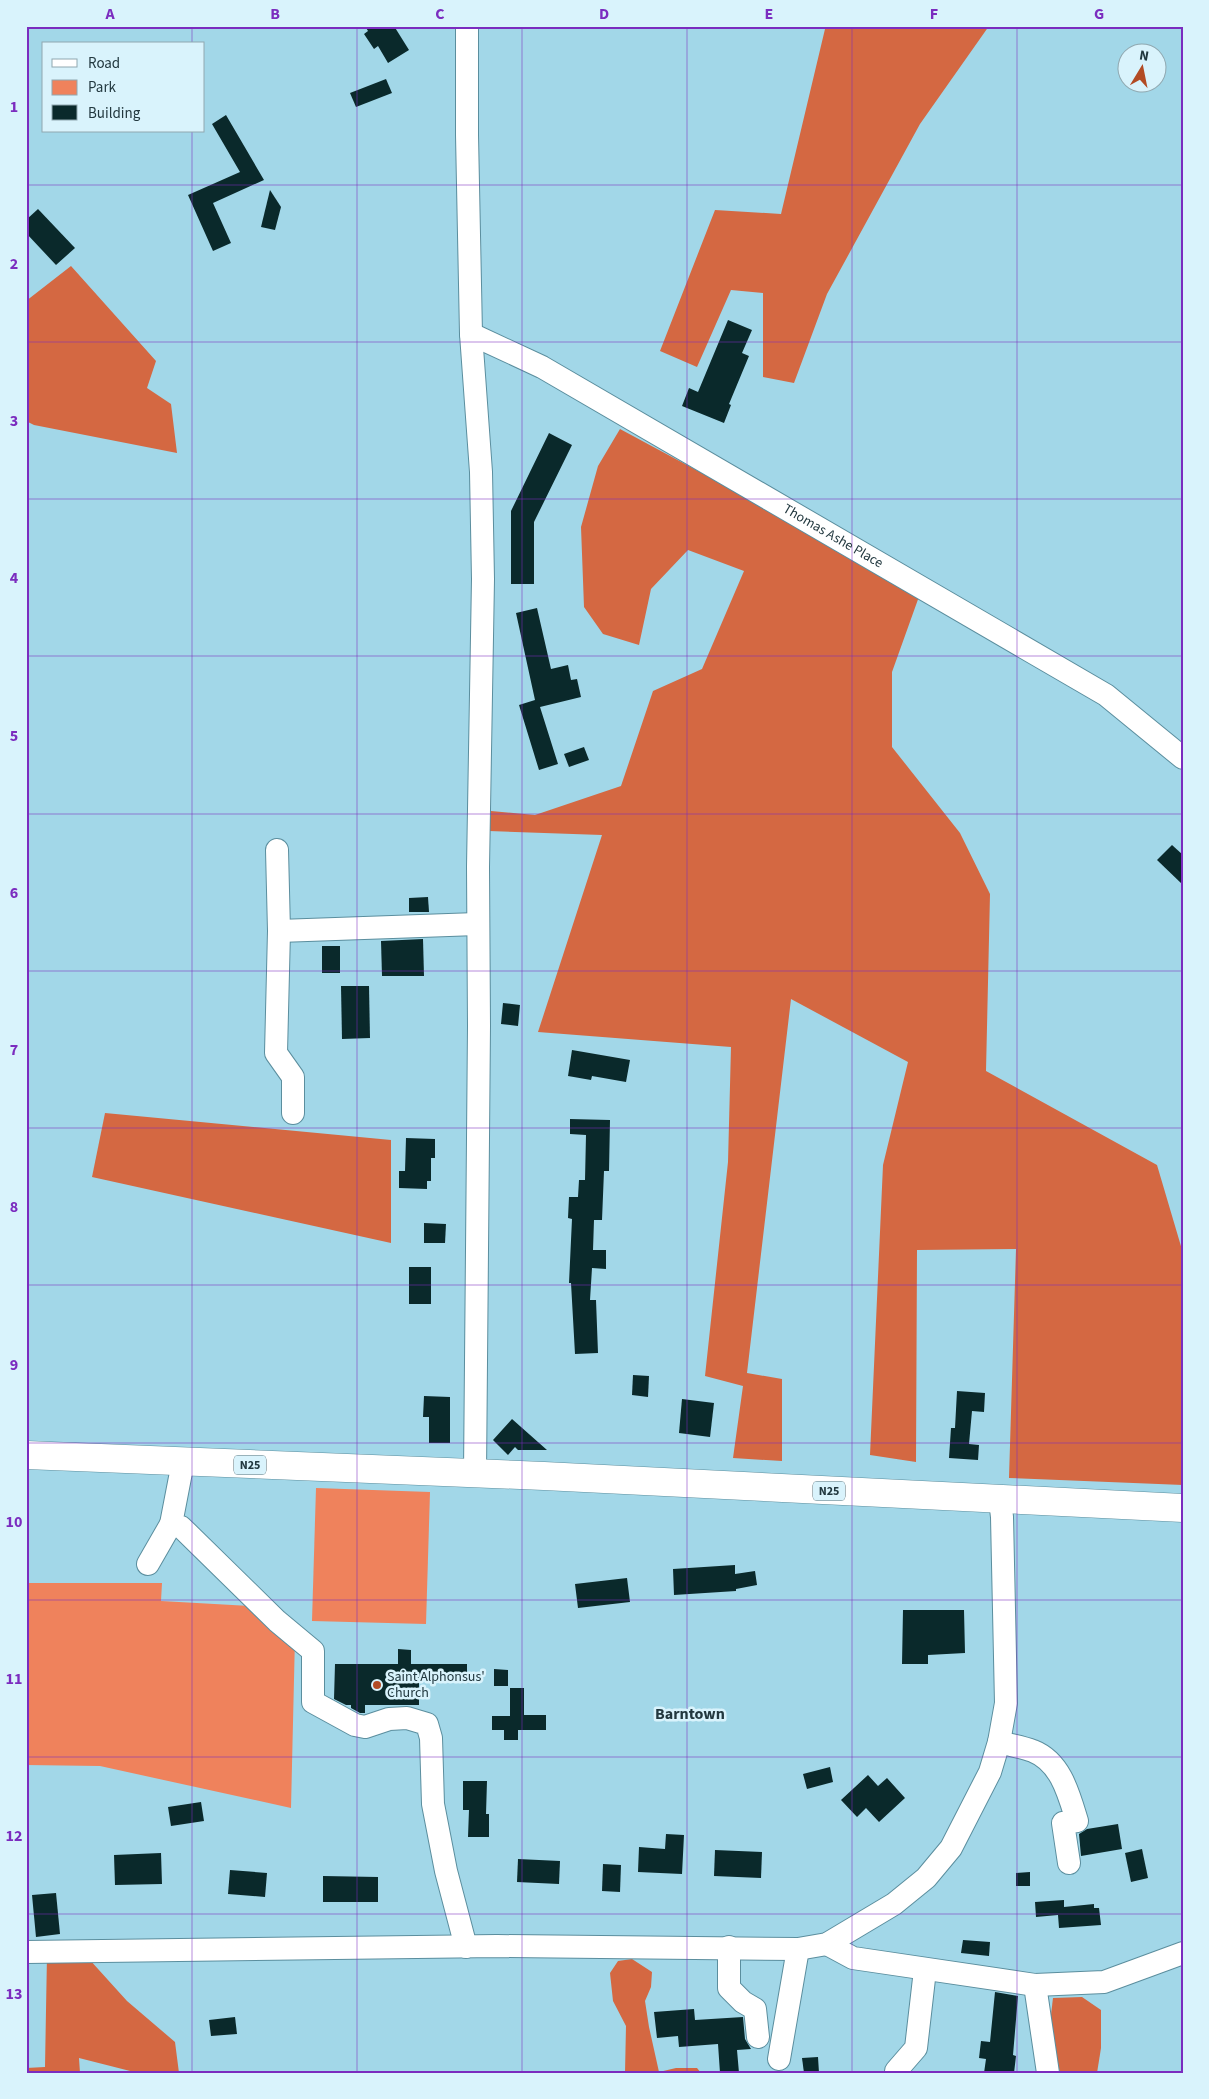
<svg xmlns="http://www.w3.org/2000/svg" width="1209" height="2099" viewBox="0 0 1209 2099" font-family="'Source Sans 3',sans-serif">
  <style>
    .green { fill: #ef825c }
    .forest { fill: #d46842 }
    .building { fill: #0a292b }
    .lines { fill: none; stroke-linecap: round; stroke-linejoin: round }
    .minor-casing { stroke: #5b8e9e; stroke-width: 24 }
    .highway-casing { stroke: #5b8e9e; stroke-width: 29 }
    .minor { stroke: #fff; stroke-width: 22 }
    .highway { stroke: #fff; stroke-width: 28 }
    .grid { fill: none; stroke: #7b2cbf; stroke-width: 1; stroke-opacity: 0.55 }
    .poi-dot { fill: #b24b24; stroke: #d9f3fc; stroke-width: 2 }
    .labels { text-anchor: middle; dominant-baseline: central; stroke-width: 5; stroke-linejoin: round; paint-order: stroke }
    .shield { fill: #d9f3fc; stroke: #597078; stroke-width: 1 }
    .shield-label { font-size: 12px; font-weight: bold; fill: #22383f }
    .street-label { font-size: 14px; fill: #22383f; stroke: #d9f3fc }
    .poi-label { font-size: 14px; fill: #22383f; stroke: #d9f3fc; text-anchor: start }
    .quarter-label { font-size: 16px; font-weight: bold; fill: #22383f; stroke: #d9f3fc }
    .neatline { fill: none; stroke: #7b2cbf; stroke-width: 2 }
    .grid-label { font-size: 16px; text-anchor: middle; font-weight: bold; fill: #7b2cbf }
  </style>
  <rect width="100%" height="100%" fill="#a2d7e8"/>
  <g class="green">
    <polygon points="316,1488 430,1492 426,1624 312,1621"/>
    <polygon points="26,1583 162,1583 161,1601 250,1606 295,1637 291,1808 100,1766 26,1765"/>
  </g>
  <g class="forest">
    <polygon points="828,26 989,26 920,124 827,294 794,383 763,377 763,293 731,290 697,367 660,351 715,210 781,214 825,29"/>
    <polygon points="71,266 156,361 147,388 171,404 177,453 34,425 26,421 26,301"/>
    <polygon points="620,429 921,591 892,672 892,747 960,833 990,894 986,1071 1157,1165 1183,1253 1183,1485 1009,1478 1016,1249 917,1250 916,1462 870,1455 883,1165 908,1062 791,999 747,1373 782,1379 782,1461 733,1458 743,1386 705,1376 728,1162 731,1047 538,1032 602,835 489,831 491,811 535,815 621,786 653,691 702,669 744,571 688,550 651,589 639,645 603,634 584,607 581,527 598,466"/>
    <polygon points="105,1113 391,1140 391,1243 92,1177"/>
    <polygon points="47,1955 89,1959 127,2001 175,2042 179,2073 138,2073 79,2058 80,2073 26,2073 26,2068 45,2067"/>
    <polygon points="632,1959 652,1972 651,1987 645,2001 649,2027 659,2072 676,2068 697,2068 701,2073 625,2073 626,2026 613,2001 610,1973 618,1961"/>
    <polygon points="1082,1997 1101,2010 1101,2048 1097,2073 1060,2073 1050,2023 1053,1998"/>
  </g>
  <g class="building">
    <polygon points="365,26 394,26 409,50 388,63 378,46 374,49 364,34 368,31"/>
    <polygon points="386,79 392,93 356,107 350,93"/>
    <polygon points="226,115 264,180 213,203 231,243 213,251 188,195 240,172 212,124"/>
    <polygon points="270,190 281,207 275,230 261,227"/>
    <polygon points="38,209 75,248 56,265 26,233 26,220"/>
    <polygon points="728,320 752,330 742,353 749,356 729,404 731,405 724,423 682,406 689,388 698,392"/>
    <polygon points="549,433 572,445 534,522 534,584 511,584 511,511"/>
    <polygon points="537,608 551,669 568,665 571,680 577,679 581,697 540,707 558,764 539,770 519,705 535,700 516,613"/>
    <polygon points="584,747 589,760 569,767 564,754"/>
    <polygon points="1172,845 1183,855 1183,885 1157,860"/>
    <polygon points="428,897 429,912 409,912 409,898"/>
    <polygon points="423,939 424,976 382,976 381,941"/>
    <rect x="322" y="946" width="18" height="27"/>
    <polygon points="341,986 369,986 370,1038 342,1039"/>
    <polygon points="503,1003 520,1005 518,1026 501,1024"/>
    <polygon points="572,1050 630,1060 626,1082 592,1076 591,1080 568,1076"/>
    <polygon points="570,1119 610,1120 609,1171 604,1171 602,1220 594,1220 593,1250 606,1250 606,1269 592,1268 590,1300 596,1300 598,1353 575,1354 571,1283 569,1283 572,1219 568,1218 569,1197 578,1197 579,1180 585,1180 586,1135 570,1134"/>
    <polygon points="406,1138 435,1139 435,1158 431,1158 431,1181 427,1181 427,1189 399,1188 399,1171 405,1171"/>
    <polygon points="424,1223 446,1224 445,1243 424,1243"/>
    <rect x="409" y="1267" width="22" height="37"/>
    <polygon points="633,1375 649,1376 648,1397 632,1395"/>
    <polygon points="957,1391 985,1393 984,1412 972,1411 969,1444 979,1445 978,1460 949,1458 951,1428 955,1428"/>
    <polygon points="424,1396 450,1397 450,1443 429,1443 429,1417 423,1417"/>
    <polygon points="682,1399 714,1403 710,1437 679,1433"/>
    <polygon points="512,1419 547,1450 518,1450 515,1447 508,1455 493,1440"/>
    <polygon points="735,1565 735,1574 755,1571 757,1585 736,1589 736,1591 674,1595 673,1569"/>
    <polygon points="627,1578 630,1602 578,1608 575,1584"/>
    <polygon points="903,1610 964,1610 965,1653 928,1655 928,1664 902,1664"/>
    <polygon points="398,1649 411,1650 411,1664 467,1664 467,1680 419,1680 419,1705 365,1705 365,1713 360,1713 351,1708 351,1705 346,1705 334,1699 335,1664 398,1664"/>
    <polygon points="494,1669 508,1670 508,1686 494,1686"/>
    <polygon points="510,1688 524,1688 524,1715 546,1715 546,1730 518,1730 518,1740 504,1740 504,1730 492,1730 492,1716 510,1716"/>
    <polygon points="830,1767 833,1782 807,1789 803,1774"/>
    <polygon points="868,1775 878,1786 887,1778 905,1798 879,1822 866,1808 857,1817 841,1800"/>
    <polygon points="463,1781 487,1781 486,1814 489,1814 489,1837 468,1837 469,1810 463,1810"/>
    <polygon points="201,1802 204,1821 171,1826 168,1807"/>
    <polygon points="1118,1824 1122,1849 1081,1856 1079,1834 1087,1829"/>
    <polygon points="666,1834 684,1835 682,1874 638,1872 639,1847 665,1849"/>
    <polygon points="1142,1849 1148,1878 1131,1882 1125,1853"/>
    <polygon points="715,1850 762,1852 761,1878 714,1876"/>
    <polygon points="161,1853 162,1884 115,1885 114,1855"/>
    <polygon points="518,1859 560,1861 559,1884 517,1882"/>
    <polygon points="603,1864 621,1865 620,1892 602,1891"/>
    <polygon points="230,1870 267,1873 265,1897 228,1894"/>
    <polygon points="1030,1872 1030,1886 1016,1886 1016,1873"/>
    <polygon points="323,1876 378,1877 378,1902 323,1902"/>
    <polygon points="56,1893 60,1934 36,1937 32,1895"/>
    <polygon points="1064,1900 1064,1907 1094,1904 1094,1908 1099,1908 1101,1925 1059,1928 1058,1915 1036,1917 1035,1902"/>
    <polygon points="963,1940 990,1942 989,1956 961,1953"/>
    <polygon points="995,1992 1018,1996 1013,2055 1016,2056 1014,2073 984,2073 986,2059 979,2058 981,2041 990,2042"/>
    <polygon points="694,2009 695,2020 743,2017 745,2039 751,2049 737,2050 739,2073 720,2073 718,2044 679,2047 678,2036 657,2038 654,2012"/>
    <polygon points="235,2017 237,2034 211,2036 209,2020"/>
    <polygon points="818,2057 819,2073 804,2073 802,2058"/>
  </g>
  <g class="lines">
    <g class="minor-casing">
      <g id="minor">
        <polyline points="467,26 467,135 471,334 481,472 483,579 478,867 479,1026 475,1474"/>
        <path id="s1" d="M471 334 542 367 1106 695 1183 758"/>
        <polyline points="277,850 279,931 276,1053 293,1077 293,1113"/>
        <polyline points="279,931 477,924"/>
        <polyline points="183,1462 171,1524 181,1527 277,1621 313,1651 313,1702 355,1725 365,1727 389,1719 407,1718 427,1724 431,1738 433,1804 446,1871 466,1947"/>
        <polyline points="148,1564 171,1524"/>
        <path d="M999 1742C1010 1745 1022 1747 1033 1751 1061 1762 1069 1795 1077 1821L1063 1823 1069 1863"/>
        <polyline points="827,1944 853,1958 1035,1985 1104,1982 1183,1953"/>
        <polyline points="729,1947 729,1988 743,2002 755,2009 758,2037"/>
        <polyline points="26,1952 497,1946 798,1949 827,1944 894,1904 926,1878 951,1848 990,1772 999,1742 1006,1703 1002,1517 1000,1500"/>
        <polyline points="1035,1985 1048,2073"/>
        <polyline points="779,2059 798,1949"/>
        <polyline points="896,2071 916,2048 925,1970"/>
      </g>
    </g>
    <g class="highway-casing">
      <polyline id="highway" points="26,1455 544,1476 1183,1508"/>
    </g>
    <use href="#minor" class="minor"/>
    <use href="#highway" class="highway"/>
  </g>
  <path class="grid" d="M192 26V44M357 26V2073M522 26V2073M687 26V2073M852 26V2073M1017 26V2073M192 131V2073M26 185H1183M26 342H1183M26 499H1183M26 656H1183M26 814H1183M26 971H1183M26 1128H1183M26 1285H1183M26 1443H1183M26 1600H1183M26 1757H1183M26 1914H1183"/>
  <circle class="poi-dot" cx="377" cy="1685" r="5"/>
  <g class="labels">
    <g class="shield">
      <rect x="234" y="1455.5" width="32" height="19" rx="4"/>
      <rect x="813" y="1481.5" width="32" height="19" rx="4"/>
    </g>
    <g class="shield-label">
      <text x="250" y="1465">N25</text>
      <text x="829" y="1491">N25</text>
    </g>
    <g class="street-label">
      <text stroke="none"><textPath href="#s1" startOffset="415">Thomas Ashe Place</textPath></text>
    </g>
    <g class="poi-label">
      <text x="387" y="1677">Saint Alphonsus'<tspan x="387" dy="16">Church</tspan></text>
    </g>
    <g class="quarter-label">
      <text x="690" y="1714">Barntown</text>
    </g>
  </g>
  <rect width="1209" height="2099" fill="none" stroke="#d9f3fc" stroke-width="55"/>
  <rect x="42" y="42" width="162" height="90" fill="#d9f3fc" stroke="#90a8b0"/>
  <rect x="52" y="59" width="25" height="8" fill="#ffffff" stroke="#90a8b0"/>
  <text x="88" y="68" font-size="15" fill="#22383f">Road</text>
  <rect x="52" y="80" width="25" height="15" fill="#ef825c" stroke="#90a8b0"/>
  <text x="88" y="92" font-size="15" fill="#22383f">Park</text>
  <rect x="52" y="105" width="25" height="15" fill="#0a292b" stroke="#90a8b0"/>
  <text x="88" y="118" font-size="15" fill="#22383f">Building</text>
  <g transform="translate(1142 68) rotate(10)"><circle r="24" fill="#d9f3fc" stroke="#90a8b0"/>
  <path d="M0-4L9 19L0 12L-9 19Z" fill="#b24b24"/>
  <text y="-8" font-size="14" font-weight="bold" text-anchor="middle" fill="#22383f">N</text>
  </g>
  <rect x="28" y="28" width="1154" height="2044" class="neatline"/>
  <g class="grid-label">
    <text x="110" y="19">A</text>
    <text x="275" y="19">B</text>
    <text x="440" y="19">C</text>
    <text x="604" y="19">D</text>
    <text x="769" y="19">E</text>
    <text x="934" y="19">F</text>
    <text x="1099" y="19">G</text>
    <text x="14" y="112">1</text>
    <text x="14" y="269">2</text>
    <text x="14" y="426">3</text>
    <text x="14" y="583">4</text>
    <text x="14" y="741">5</text>
    <text x="14" y="898">6</text>
    <text x="14" y="1055">7</text>
    <text x="14" y="1212">8</text>
    <text x="14" y="1370">9</text>
    <text x="14" y="1527">10</text>
    <text x="14" y="1684">11</text>
    <text x="14" y="1841">12</text>
    <text x="14" y="1999">13</text>
  </g>
</svg>
